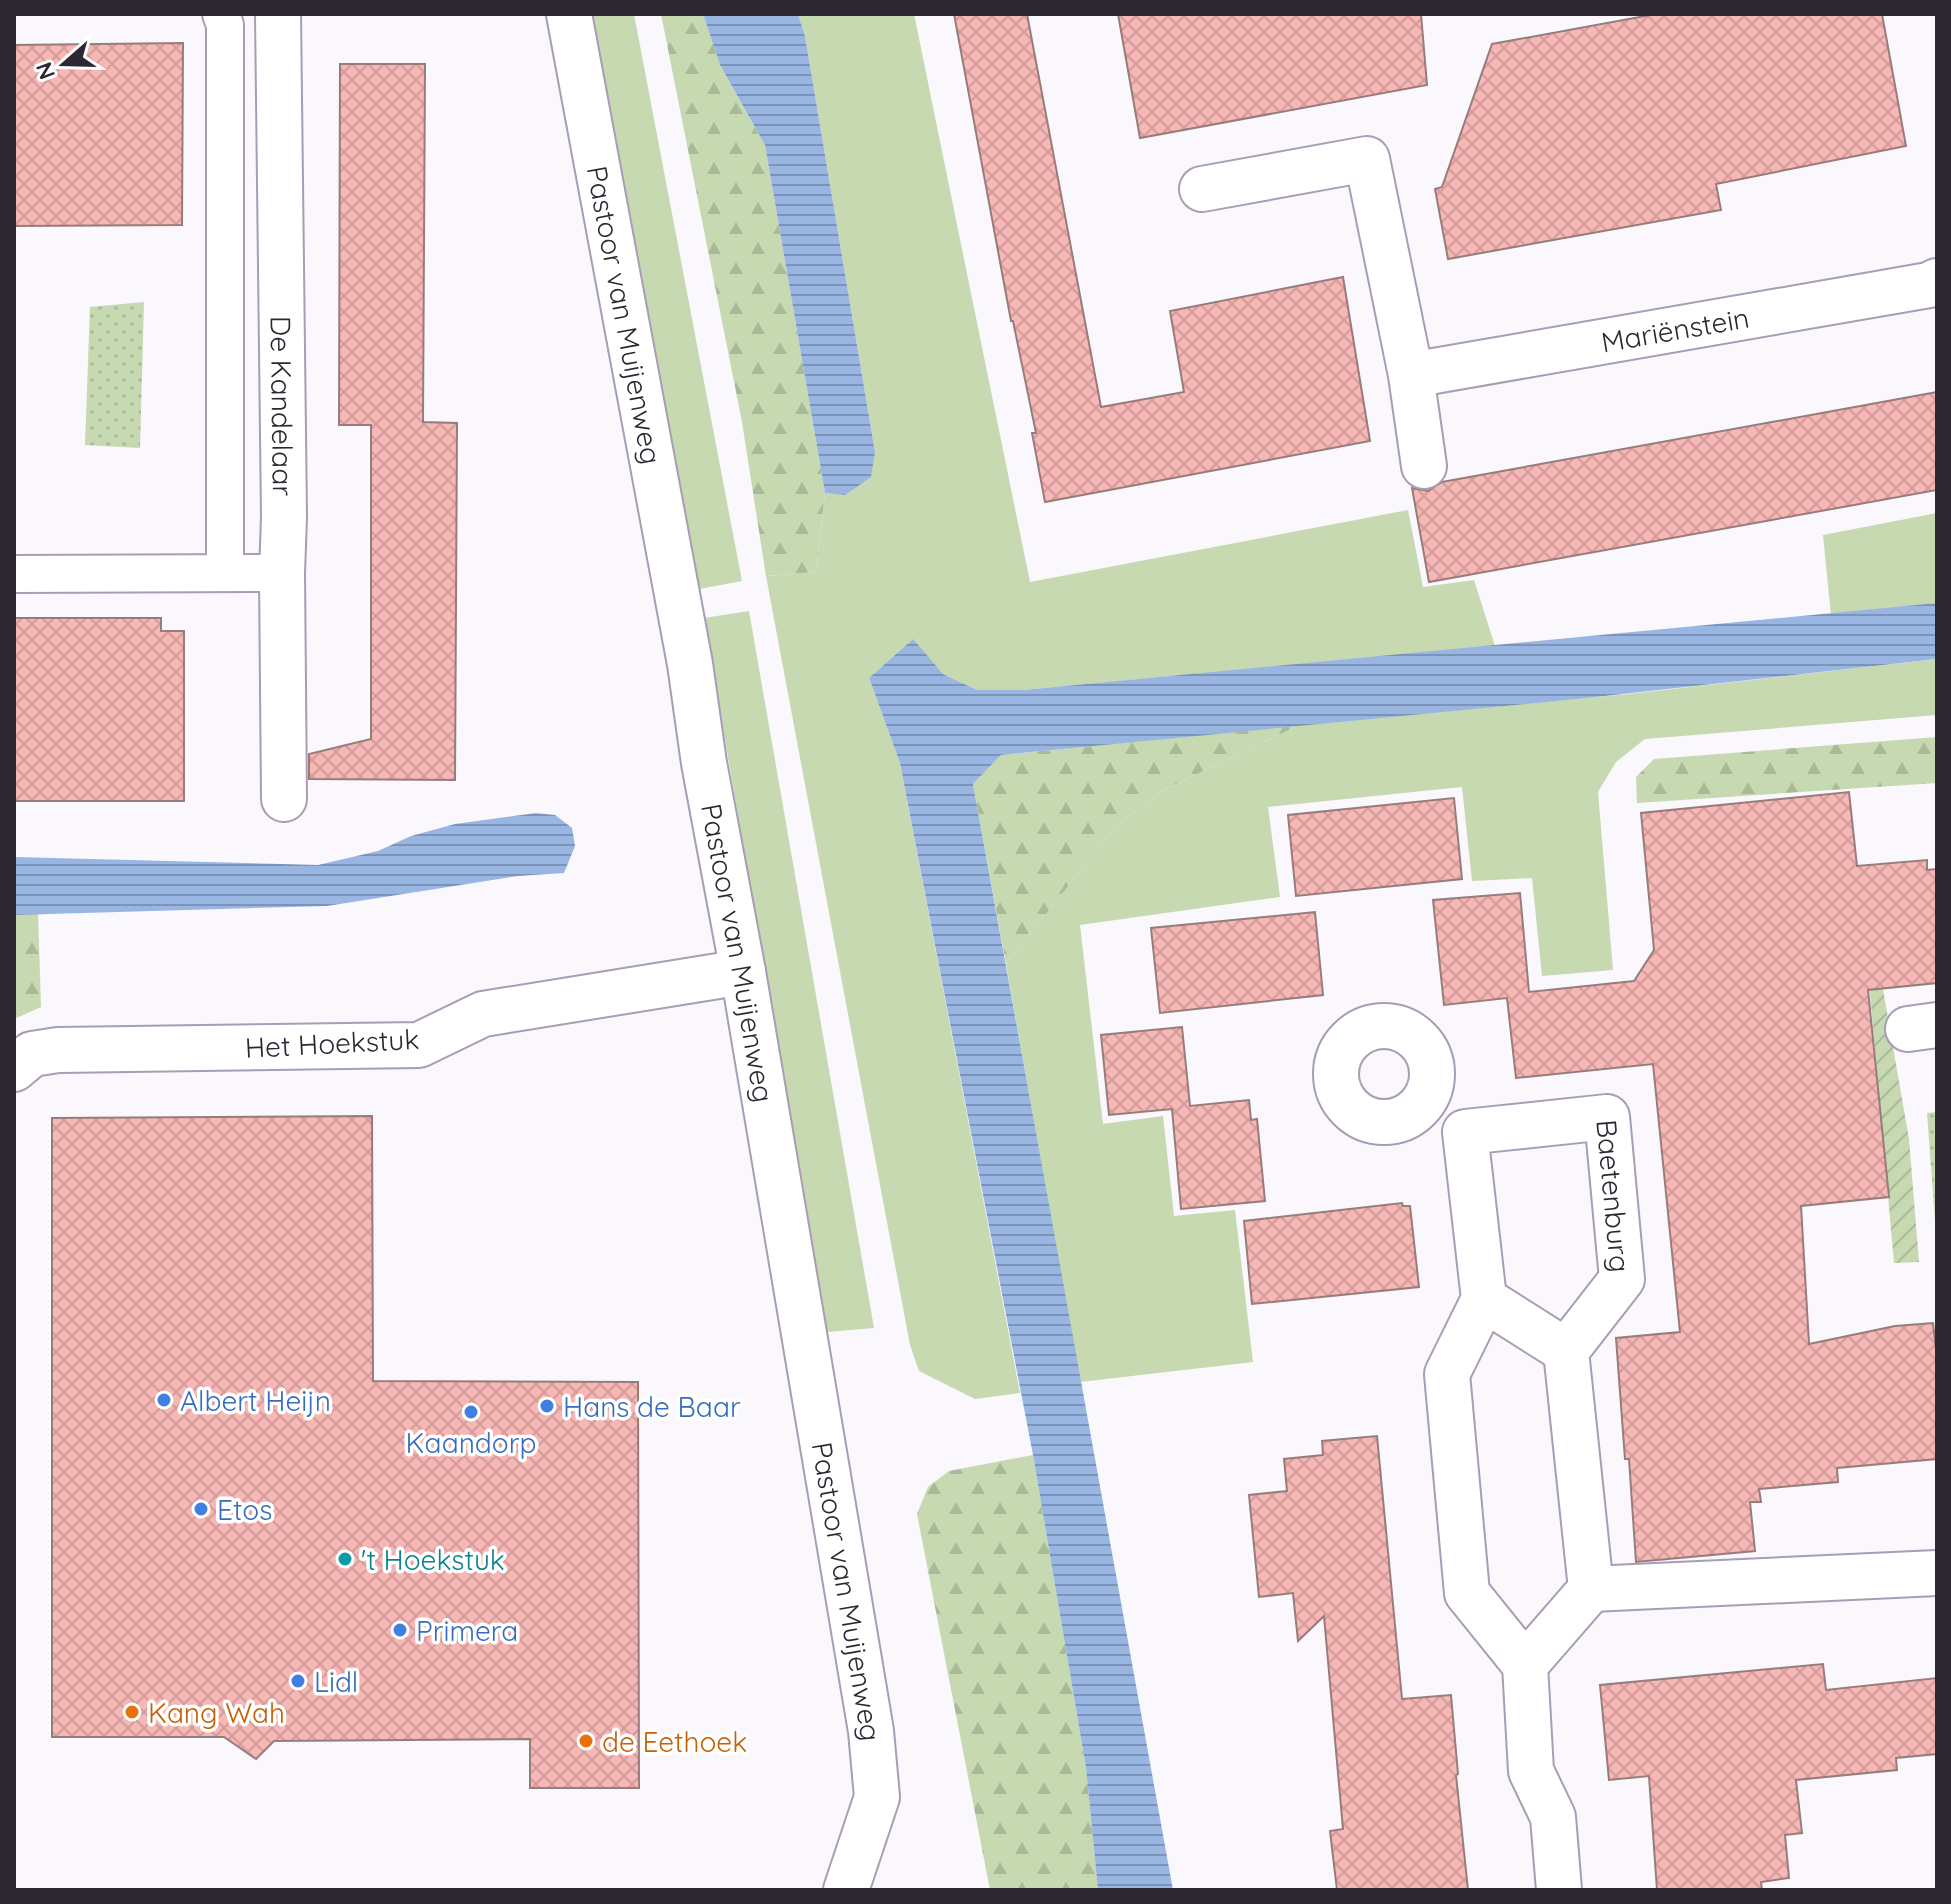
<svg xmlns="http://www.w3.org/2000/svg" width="1951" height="1904" viewBox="0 0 1951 1904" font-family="Quicksand,sans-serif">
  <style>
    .grass { fill: #c6d9b0 }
    .forest { fill: url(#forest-firs) }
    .park { fill: url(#park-dots) }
    .garden { fill: url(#garden-furrows) }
    .water { fill: url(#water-rules) }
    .building { fill: url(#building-cross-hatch); stroke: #987c7b; stroke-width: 2 }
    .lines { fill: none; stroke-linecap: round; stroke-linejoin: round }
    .service-casing { stroke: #a89db5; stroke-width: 40 }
    .minor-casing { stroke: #a89db5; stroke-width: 48 }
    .service { stroke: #fff; stroke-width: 36 }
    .minor { stroke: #fff; stroke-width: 44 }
    .shop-dot { fill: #3f7fe0; stroke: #fff; stroke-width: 3 }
    .culture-dot { fill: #0f9aa8; stroke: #fff; stroke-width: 3 }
    .food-dot { fill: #e8710a; stroke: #fff; stroke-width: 3 }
    .labels { text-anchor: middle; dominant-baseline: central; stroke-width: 7; stroke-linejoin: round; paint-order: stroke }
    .street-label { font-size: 28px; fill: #2c2831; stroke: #fff }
    .shop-label { font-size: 28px; fill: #366cbe; stroke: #fff; text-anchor: start }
    .culture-label { font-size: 28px; fill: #0d838f; stroke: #fff; text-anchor: start }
    .food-label { font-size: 28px; fill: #c56008; stroke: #fff; text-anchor: start }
  </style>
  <defs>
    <pattern id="forest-firs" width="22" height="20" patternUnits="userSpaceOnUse" patternTransform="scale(2)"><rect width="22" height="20" fill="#c6d9b0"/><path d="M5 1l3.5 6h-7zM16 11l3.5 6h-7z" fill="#aaba98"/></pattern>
    <pattern id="park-dots" width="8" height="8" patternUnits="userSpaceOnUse" patternTransform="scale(2)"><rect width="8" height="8" fill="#c6d9b0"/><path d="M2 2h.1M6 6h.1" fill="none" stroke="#aaba98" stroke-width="1.8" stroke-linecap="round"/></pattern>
    <pattern id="garden-furrows" width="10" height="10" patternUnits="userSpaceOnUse" patternTransform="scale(2)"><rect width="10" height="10" fill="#c6d9b0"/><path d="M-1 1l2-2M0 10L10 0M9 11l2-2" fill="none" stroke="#aaba98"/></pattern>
    <pattern id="water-rules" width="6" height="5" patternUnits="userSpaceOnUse" patternTransform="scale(2)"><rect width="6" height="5" fill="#99b6e3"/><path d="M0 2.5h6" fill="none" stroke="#7d94b9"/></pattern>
    <pattern id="building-cross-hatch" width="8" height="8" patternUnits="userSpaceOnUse" patternTransform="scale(2)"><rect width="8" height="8" fill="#f6b7b5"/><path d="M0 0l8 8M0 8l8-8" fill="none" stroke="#d39d9c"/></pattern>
  </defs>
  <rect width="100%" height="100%" fill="#faf7fd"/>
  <g class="grass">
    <polygon points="593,14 634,14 742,581 699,589"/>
    <polygon points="798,14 914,14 1030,582 1408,510 1423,587 1474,580 1495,646 1023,690 977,690 943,674 912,640 869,678 900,763 1020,1393 975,1399 919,1371 910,1345 766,576 816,572 825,493 845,495 875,452 805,36"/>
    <polygon points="1937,513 1937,603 1831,615 1823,535"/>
    <polygon points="749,611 874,1328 827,1332 704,618"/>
    <polygon points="1937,659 1937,715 1645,739 1616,762 1598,792 1613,970 1542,976 1532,878 1472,881 1462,787 1268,807 1280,897 1080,925 1103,1124 1163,1116 1174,1216 1235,1210 1253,1362 1080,1382 1006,964 1118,824 1162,791 1299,725 1629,694"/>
  </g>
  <g class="forest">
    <polygon points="661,14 703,14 720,65 765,145 825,493 816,572 766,576 742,422"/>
    <polygon points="1299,725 1162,791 1118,824 1006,964 973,784 1001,755"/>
    <polygon points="1937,737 1937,783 1637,803 1636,777 1654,759"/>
    <polygon points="38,914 41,1007 14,1019 14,915"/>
    <polygon points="1033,1455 1086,1768 1098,1890 990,1890 917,1514 928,1487 949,1471"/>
  </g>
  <g class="park">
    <polygon points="144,302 140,448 85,445 90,307"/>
    <polygon points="1937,1112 1937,1221 1935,1221 1927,1113"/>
  </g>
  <polygon class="garden" points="1868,971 1880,972 1909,1139 1919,1262 1894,1263"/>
  <g class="water">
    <polygon points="703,14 798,14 805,36 875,452 871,477 845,495 825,493 765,145 720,65"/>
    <polygon points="1937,603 1937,659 1587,698 1001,755 973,784 1173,1890 1098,1890 1086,1768 1033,1455 900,763 869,678 913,639 943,674 977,690 1023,690"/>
    <polygon points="536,813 555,815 572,828 575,846 564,873 518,876 327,906 14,915 14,857 318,865 378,851 411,836 455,824"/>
  </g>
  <g class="building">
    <polygon points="954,14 1027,14 1101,407 1184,392 1170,311 1343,277 1370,441 1045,502 1032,433 1036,433 1013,321 1011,321"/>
    <polygon points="1118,14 1421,14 1427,85 1140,138"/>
    <polygon points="1656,14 1882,14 1906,146 1716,184 1721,210 1448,259 1435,189 1442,187 1492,44"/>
    <polygon points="183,43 182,225 14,226 14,45"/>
    <polygon points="340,64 425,64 423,422 457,423 455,780 309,779 309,754 371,739 371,425 339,425"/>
    <polygon points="1937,392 1937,490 1429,582 1412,488 1428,491 1442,482"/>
    <polygon points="14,618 161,618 161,631 184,631 184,801 14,801"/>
    <polygon points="1849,792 1857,866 1927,860 1927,870 1937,869 1937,983 1868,990 1889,1197 1801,1206 1809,1344 1895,1326 1933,1323 1937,1358 1937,1459 1837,1468 1838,1482 1759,1489 1761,1502 1750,1502 1755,1551 1636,1562 1629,1459 1625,1459 1616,1338 1680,1332 1653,1064 1516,1078 1507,998 1444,1005 1433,900 1520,893 1529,992 1634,981 1654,950 1641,813"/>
    <polygon points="1454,798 1462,879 1296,896 1288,815"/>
    <polygon points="1315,912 1323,995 1160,1013 1151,928"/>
    <polygon points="1182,1027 1190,1106 1249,1100 1251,1120 1257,1119 1265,1201 1181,1209 1172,1109 1109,1115 1101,1035"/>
    <polygon points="372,1116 373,1381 638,1382 639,1788 530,1788 530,1739 274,1741 256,1759 224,1737 52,1737 52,1118"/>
    <polygon points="1402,1203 1403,1206 1410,1206 1419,1287 1252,1304 1244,1221"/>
    <polygon points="1377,1436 1402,1699 1451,1695 1458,1774 1456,1775 1468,1890 1337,1890 1330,1831 1343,1829 1324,1616 1298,1641 1293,1593 1259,1597 1249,1495 1287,1491 1284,1459 1323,1455 1322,1441"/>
    <polygon points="1823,1664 1826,1690 1937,1678 1937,1754 1896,1758 1897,1770 1796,1780 1802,1833 1785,1835 1789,1878 1761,1882 1762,1890 1657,1890 1649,1776 1609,1780 1600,1685"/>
  </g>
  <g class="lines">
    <g class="service-casing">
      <g id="service">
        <polyline points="221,14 225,25 225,573"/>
        <polyline points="14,574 282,573"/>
      </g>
    </g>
    <g class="minor-casing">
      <g id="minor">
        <path id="s1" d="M278 14 284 517 282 573 284 799"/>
        <path id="s2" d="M569 14 690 664 704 763 743 972 871 1731 877 1797 846 1890"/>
        <polyline points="1202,189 1367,159 1411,375 1424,466"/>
        <path id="s3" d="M1411 375 1929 285 1937 281"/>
        <circle cx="1384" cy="1074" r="48"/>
        <polyline points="1908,1029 1937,1025"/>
        <polyline points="14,1069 32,1054 58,1050 419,1045 483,1014 743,972"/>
        <polyline points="1484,1299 1566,1351"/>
        <polyline points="1591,1589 1937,1573"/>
        <path id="s4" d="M1525 1665 1467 1593 1447 1374 1484 1299 1465 1132 1607 1117 1622 1279 1566 1351 1591 1589 1525 1665 1531 1771 1553 1817 1559 1890"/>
      </g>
    </g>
    <use href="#service" class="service"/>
    <use href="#minor" class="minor"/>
  </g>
  <g class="shop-dot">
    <circle cx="164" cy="1400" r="8"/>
    <circle cx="547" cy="1406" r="8"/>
    <circle cx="471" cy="1412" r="8"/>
    <circle cx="201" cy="1509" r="8"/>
    <circle cx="400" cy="1630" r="8"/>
    <circle cx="298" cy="1681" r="8"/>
  </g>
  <circle class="culture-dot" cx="345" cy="1559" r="8"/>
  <g class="food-dot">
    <circle cx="132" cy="1712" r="8"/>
    <circle cx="586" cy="1741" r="8"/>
  </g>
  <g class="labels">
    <g class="street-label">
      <text stroke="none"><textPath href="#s2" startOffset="306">Pastoor van Muijenweg</textPath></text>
      <text stroke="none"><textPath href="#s3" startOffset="268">Mariënstein</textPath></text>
      <text stroke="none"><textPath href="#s1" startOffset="392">De Kandelaar</textPath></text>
      <text stroke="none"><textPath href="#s2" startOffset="954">Pastoor van Muijenweg</textPath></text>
      <text transform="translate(332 1043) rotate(-3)">Het Hoekstuk</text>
      <text stroke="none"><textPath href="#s4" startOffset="786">Baetenburg</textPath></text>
      <text stroke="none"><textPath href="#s2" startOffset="1602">Pastoor van Muijenweg</textPath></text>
    </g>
    <g class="shop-label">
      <text x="180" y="1400">Albert Heijn</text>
      <text x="563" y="1406">Hans de Baar</text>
      <text x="471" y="1442" text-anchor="middle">Kaandorp</text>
      <text x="217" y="1509">Etos</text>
      <text x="416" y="1630">Primera</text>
      <text x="314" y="1681">Lidl</text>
    </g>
    <g class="culture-label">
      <text x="361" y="1559">'t Hoekstuk</text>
    </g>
    <g class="food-label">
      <text x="148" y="1712">Kang Wah</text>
      <text x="602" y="1741">de Eethoek</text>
    </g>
  </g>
  <rect width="1951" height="1904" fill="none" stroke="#2c2831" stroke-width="32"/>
  <g transform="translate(64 64) rotate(250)" stroke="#ffffff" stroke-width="6" paint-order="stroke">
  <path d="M0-6L14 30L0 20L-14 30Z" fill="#2c2831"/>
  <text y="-12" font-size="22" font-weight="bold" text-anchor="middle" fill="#2c2831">N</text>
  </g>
</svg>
